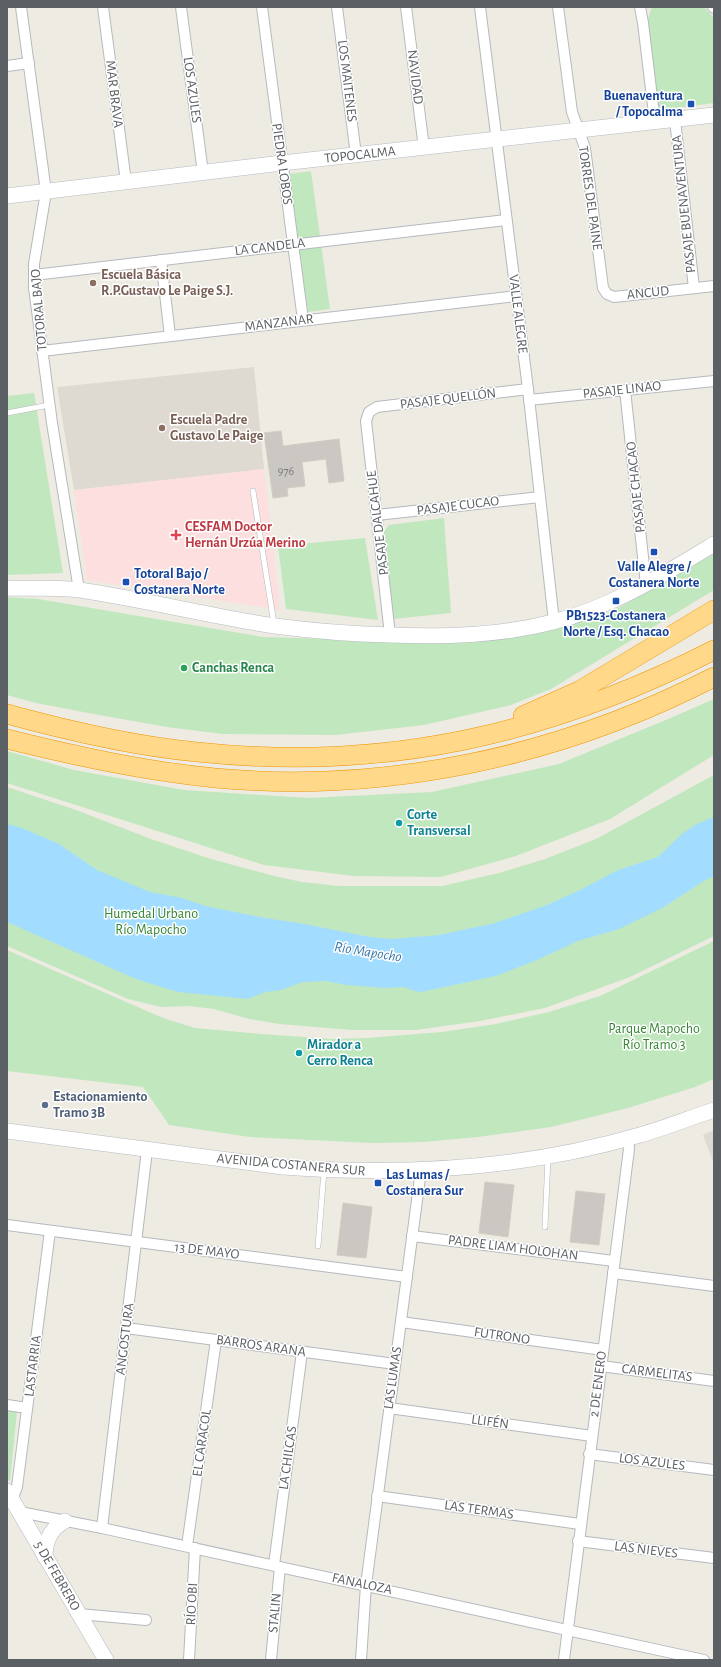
<svg xmlns="http://www.w3.org/2000/svg" width="721" height="1667" viewBox="0 0 721 1667" font-family="'Alegreya Sans',sans-serif">
  <style>
    .education { fill: #dedad1 }
    .medical { fill: #fcdfde }
    .green { fill: #c1e7be }
    .water { fill: #a2ddff }
    .building { fill: #cbc7c2; stroke: #d3ccc1 }
    .lines { fill: none; stroke-linecap: round; stroke-linejoin: round }
    .lane-casing { stroke: #b5b9be; stroke-width: 6 }
    .street-casing { stroke: #b5b9be; stroke-width: 12 }
    .secondary-casing { stroke: #b6bac0; stroke-width: 16 }
    .highway-casing { stroke: #f19500; stroke-width: 20 }
    .lane { stroke: #fff; stroke-width: 5 }
    .street { stroke: #fff; stroke-width: 10 }
    .secondary { stroke: #fff; stroke-width: 15 }
    .highway { stroke: #ffd989; stroke-width: 19 }
    .transit-dot { fill: #1a4fb4; stroke: #fff; stroke-width: 1.5 }
    .education-dot { fill: #8d6e63; stroke: #fff; stroke-width: 1.5 }
    .health-dot { fill: #e0444e; stroke: #fff; stroke-width: 1.5 }
    .leisure-dot { fill: #2e9e5b; stroke: #fff; stroke-width: 1.5 }
    .culture-dot { fill: #0f9aa8; stroke: #fff; stroke-width: 1.5 }
    .service-dot { fill: #5c6f8a; stroke: #fff; stroke-width: 1.5 }
    .labels { text-anchor: middle; dominant-baseline: central; stroke-width: 3; stroke-linejoin: round; paint-order: stroke }
    .number-label { font-size: 12px; fill: #777a7c }
    .street-label { font-size: 14px; fill: #5b6064; stroke: #fff }
    .transit-label { font-size: 14px; font-weight: bold; fill: #164399; stroke: #fff }
    .education-label { font-size: 14px; font-weight: bold; fill: #785e54; stroke: #fff; text-anchor: start }
    .health-label { font-size: 14px; font-weight: bold; fill: #be3a42; stroke: #fff; text-anchor: start }
    .leisure-label { font-size: 14px; font-weight: bold; fill: #27864d; stroke: #fff; text-anchor: start }
    .culture-label { font-size: 14px; font-weight: bold; fill: #0d838f; stroke: #fff; text-anchor: start }
    .park-label { font-size: 14px; fill: #338531; stroke: #fff }
    .service-label { font-size: 14px; font-weight: bold; fill: #4e5e75; stroke: #fff; text-anchor: start }
    .water-label { font-size: 15px; font-style: italic; fill: #3979ac; stroke: #fff }
  </style>
  <rect width="100%" height="100%" fill="#eeebe3"/>
  <g class="education">
    <polygon points="254,367 264,469 74,490 57,387"/>
    <polygon points="714,1130 714,1164 703,1135"/>
  </g>
  <polygon class="medical" points="264,469 280,610 87,580 74,490"/>
  <g class="green">
    <polygon points="652,7 704,7 714,18 714,103 659,110 648,19"/>
    <polygon points="311,171 330,309 308,312 289,174"/>
    <polygon points="34,393 63,573 7,575 7,396"/>
    <polygon points="444,518 451,613 393,619 383,533 389,525"/>
    <polygon points="365,538 378,620 286,609 278,546"/>
    <polygon points="714,552 714,590 551,689 511,705 424,725 336,735 222,734 167,727 99,715 36,703 7,695 7,597 38,599 263,637 401,641 512,636 608,614"/>
    <polygon points="714,699 714,755 610,819 516,856 441,877 354,876 264,865 7,783 7,751 74,770 184,790 308,798 432,792 559,764 673,717"/>
    <polygon points="714,775 714,936 630,977 545,1008 480,1021 416,1030 351,1030 279,1024 249,1019 214,1009 189,1006 161,1007 128,999 7,946 7,787 76,810 151,839 211,859 274,876 302,882 339,886 442,886 499,873 545,859 596,839"/>
    <polygon points="714,941 714,1079 695,1087 628,1108 551,1127 478,1137 424,1142 372,1143 250,1137 169,1125 143,1087 7,1071 7,950 163,1018 195,1028 261,1034 332,1039 367,1038 442,1032 496,1024 549,1012 600,996"/>
    <polygon points="7,1410 17,1411 10,1481 7,1478"/>
  </g>
  <polygon class="water" points="714,817 714,876 702,882 664,907 619,929 578,941 537,960 496,976 421,992 414,991 404,987 384,988 347,985 326,981 303,982 281,990 265,992 248,999 178,992 136,979 7,922 7,824 22,828 59,844 97,870 150,892 182,898 205,906 265,918 299,923 370,937 392,939 439,935 495,923 547,905 580,890 618,870 658,857 683,833 697,824"/>
  <g class="building">
    <polygon points="281,431 283,446 339,439 344,481 329,483 326,459 302,462 305,486 287,488 288,496 273,498 264,433"/>
    <polygon points="485,1182 514,1185 508,1237 479,1233"/>
    <polygon points="576,1191 605,1194 599,1245 570,1242"/>
    <polygon points="343,1203 372,1207 366,1258 337,1255"/>
  </g>
  <g class="lines">
    <g class="lane-casing">
      <g id="lane">
        <polyline points="7,413 49,405"/>
        <polyline points="253,491 274,624"/>
        <polyline points="545,1227 548,1157"/>
        <polyline points="318,1246 324,1171"/>
      </g>
    </g>
    <g class="street-casing">
      <g id="street">
        <polyline points="21,7 46,192 34,264 34,288 52,423 79,590"/>
        <polyline points="103,7 126,182"/>
        <polyline points="181,7 203,173"/>
        <polyline points="262,7 303,320"/>
        <polyline points="337,7 356,155"/>
        <polyline points="406,7 424,148"/>
        <polyline points="480,7 528,389 554,622"/>
        <polyline points="558,7 572,112 585,148 603,288 607,294 614,297 714,286"/>
        <polyline points="640,7 643,23 655,122"/>
        <polyline points="713,7 714,8"/>
        <polyline points="7,66 29,63"/>
        <polyline points="675,120 694,288"/>
        <polyline points="161,260 170,336"/>
        <polyline points="34,275 506,220"/>
        <polyline points="42,351 516,296"/>
        <polyline points="625,390 646,585"/>
        <polyline points="529,400 714,381"/>
        <polyline points="377,515 540,497"/>
        <polyline points="390,635 366,421 369,412 377,407 528,389"/>
        <polyline points="7,1225 407,1277"/>
        <polyline points="412,1236 614,1261"/>
        <polyline points="613,1273 714,1286"/>
        <polyline points="401,1322 603,1350"/>
        <polyline points="126,1328 395,1364"/>
        <polyline points="601,1366 714,1381"/>
        <polyline points="7,1405 27,1408"/>
        <polyline points="389,1408 592,1436"/>
        <polyline points="589,1454 714,1470"/>
        <polyline points="377,1496 580,1524"/>
        <polyline points="9,1500 12,1500 17,1487 50,1231"/>
        <polyline points="20,1512 102,1528 704,1660"/>
        <polyline points="102,1528 147,1150"/>
        <polyline points="578,1541 714,1558"/>
        <polyline points="187,1546 216,1340"/>
        <polyline points="274,1565 302,1352"/>
        <polyline points="79,1614 146,1620"/>
        <polyline points="189,1660 195,1548"/>
        <polyline points="271,1660 280,1567"/>
        <polyline points="361,1660 366,1585 421,1170"/>
        <polyline points="564,1660 629,1149 628,1138"/>
      </g>
    </g>
    <g class="secondary-casing">
      <g id="secondary">
        <polyline points="7,196 282,163 714,115"/>
        <path d="M7 588C30 589 59 587 80 590 146 600 210 616 275 626 313 631 351 634 389 635 444 637 499 636 553 622 612 607 663 575 714 544"/>
        <path d="M7 1131 283 1167C403 1176 524 1169 640 1135 665 1128 689 1118 714 1110"/>
        <polyline points="7,1491 106,1660"/>
        <path d="M45 1557C45 1541 51 1528 65 1521"/>
      </g>
    </g>
    <g class="highway-casing">
      <g id="highway">
        <path d="M7 714C69 731 133 746 197 752 384 772 547 735 714 650"/>
        <polyline points="523,716 579,691 714,610"/>
        <path d="M7 739C76 756 144 771 215 778 388 794 561 756 714 677"/>
      </g>
    </g>
    <use href="#lane" class="lane"/>
    <use href="#street" class="street"/>
    <use href="#secondary" class="secondary"/>
    <use href="#highway" class="highway"/>
  </g>
  <g class="transit-dot">
    <rect x="687" y="100" width="8" height="8" rx="2"/>
    <rect x="650" y="548" width="8" height="8" rx="2"/>
    <rect x="122" y="578" width="8" height="8" rx="2"/>
    <rect x="612" y="597" width="8" height="8" rx="2"/>
    <rect x="374" y="1179" width="8" height="8" rx="2"/>
  </g>
  <g class="education-dot">
    <circle cx="93" cy="283" r="4"/>
    <circle cx="162" cy="428" r="4"/>
  </g>
  <path class="health-dot" d="M174 529h4v4h4v4h-4v4h-4v-4h-4v-4h4z"/>
  <circle class="leisure-dot" cx="184" cy="668" r="4"/>
  <g class="culture-dot">
    <circle cx="399" cy="823" r="4"/>
    <circle cx="299" cy="1053" r="4"/>
  </g>
  <circle class="service-dot" cx="45" cy="1105" r="4"/>
  <g class="labels">
    <g class="number-label">
      <text x="286" y="471">976</text>
    </g>
    <g class="street-label">
      <text transform="translate(415 77) rotate(83)">NAVIDAD</text>
      <text transform="translate(347 81) rotate(83)">LOS MAITENES</text>
      <text transform="translate(192 90) rotate(82)">LOS AZULES</text>
      <text transform="translate(114 94) rotate(83)">MAR BRAVA</text>
      <text transform="translate(360 155) rotate(-6)">TOPOCALMA</text>
      <text transform="translate(282 164) rotate(82)">PIEDRA LOBOS</text>
      <text transform="translate(590 198) rotate(82)">TORRES DEL PAINE</text>
      <text transform="translate(684 204) rotate(-96)">PASAJE BUENAVENTURA</text>
      <text transform="translate(270 247) rotate(-7)">LA CANDELA</text>
      <text transform="translate(648 293) rotate(-6)">ANCUD</text>
      <text transform="translate(39 310) rotate(-95)">TOTORAL BAJO</text>
      <text transform="translate(518 314) rotate(83)">VALLE ALEGRE</text>
      <text transform="translate(279 323) rotate(-7)">MANZANAR</text>
      <text transform="translate(622 390) rotate(-6)">PASAJE LINAO</text>
      <text transform="translate(448 399) rotate(-7)">PASAJE QUELLÓN</text>
      <text transform="translate(636 487) rotate(-96)">PASAJE CHACAO</text>
      <text transform="translate(458 506) rotate(-7)">PASAJE CUCAO</text>
      <text transform="translate(378 523) rotate(-97)">PASAJE DALCAHUE</text>
      <text transform="translate(291 1165) rotate(5)">AVENIDA COSTANERA SUR</text>
      <text transform="translate(513 1248) rotate(7)">PADRE LIAM HOLOHAN</text>
      <text transform="translate(207 1251) rotate(7)">13 DE MAYO</text>
      <text transform="translate(502 1336) rotate(8)">FUTRONO</text>
      <text transform="translate(125 1339) rotate(-83)">ANGOSTURA</text>
      <text transform="translate(261 1346) rotate(8)">BARROS ARANA</text>
      <text transform="translate(33 1366) rotate(-83)">LASTARRIA</text>
      <text transform="translate(657 1373) rotate(7)">CARMELITAS</text>
      <text transform="translate(393 1378) rotate(-82)">LAS LUMAS</text>
      <text transform="translate(598 1384) rotate(-83)">2 DE ENERO</text>
      <text transform="translate(490 1422) rotate(8)">LLIFÉN</text>
      <text transform="translate(202 1443) rotate(-82)">EL CARACOL</text>
      <text transform="translate(288 1458) rotate(-82)">LA CHILCAS</text>
      <text transform="translate(652 1462) rotate(7)">LOS AZULES</text>
      <text transform="translate(479 1510) rotate(8)">LAS TERMAS</text>
      <text transform="translate(646 1550) rotate(7)">LAS NIEVES</text>
      <text transform="translate(57 1576) rotate(60)">5 DE FEBRERO</text>
      <text transform="translate(362 1584) rotate(12)">FANALOZA</text>
      <text transform="translate(192 1604) rotate(-87)">RÍO OBI</text>
      <text transform="translate(275 1613) rotate(-85)">STALIN</text>
    </g>
    <g class="transit-label">
      <text x="683" y="96" text-anchor="end">Buenaventura<tspan x="683" dy="16">/ Topocalma</tspan></text>
      <text x="654" y="567">Valle Alegre /<tspan x="654" dy="16">Costanera Norte</tspan></text>
      <text x="134" y="574" text-anchor="start">Totoral Bajo /<tspan x="134" dy="16">Costanera Norte</tspan></text>
      <text x="616" y="616">PB1523-Costanera<tspan x="616" dy="16">Norte / Esq. Chacao</tspan></text>
      <text x="386" y="1175" text-anchor="start">Las Lumas /<tspan x="386" dy="16">Costanera Sur</tspan></text>
    </g>
    <g class="education-label">
      <text x="101" y="275">Escuela Básica<tspan x="101" dy="16">R.P.Gustavo Le Paige S.J.</tspan></text>
      <text x="170" y="420">Escuela Padre<tspan x="170" dy="16">Gustavo Le Paige</tspan></text>
    </g>
    <g class="health-label">
      <text x="185" y="527">CESFAM Doctor<tspan x="185" dy="16">Hernán Urzúa Merino</tspan></text>
    </g>
    <g class="leisure-label">
      <text x="192" y="668">Canchas Renca</text>
    </g>
    <g class="culture-label">
      <text x="407" y="815">Corte<tspan x="407" dy="16">Transversal</tspan></text>
      <text x="307" y="1045">Mirador a<tspan x="307" dy="16">Cerro Renca</tspan></text>
    </g>
    <g class="park-label">
      <text x="151" y="914">Humedal Urbano<tspan x="151" dy="16">Río Mapocho</tspan></text>
      <text x="654" y="1029">Parque Mapocho<tspan x="654" dy="16">Río Tramo 3</tspan></text>
    </g>
    <g class="service-label">
      <text x="53" y="1097">Estacionamiento<tspan x="53" dy="16">Tramo 3B</tspan></text>
    </g>
    <g class="water-label">
      <text transform="translate(368 952) rotate(9)">Río Mapocho</text>
    </g>
  </g>
  <rect width="721" height="1667" fill="none" stroke="#5b6064" stroke-width="16"/>
</svg>
